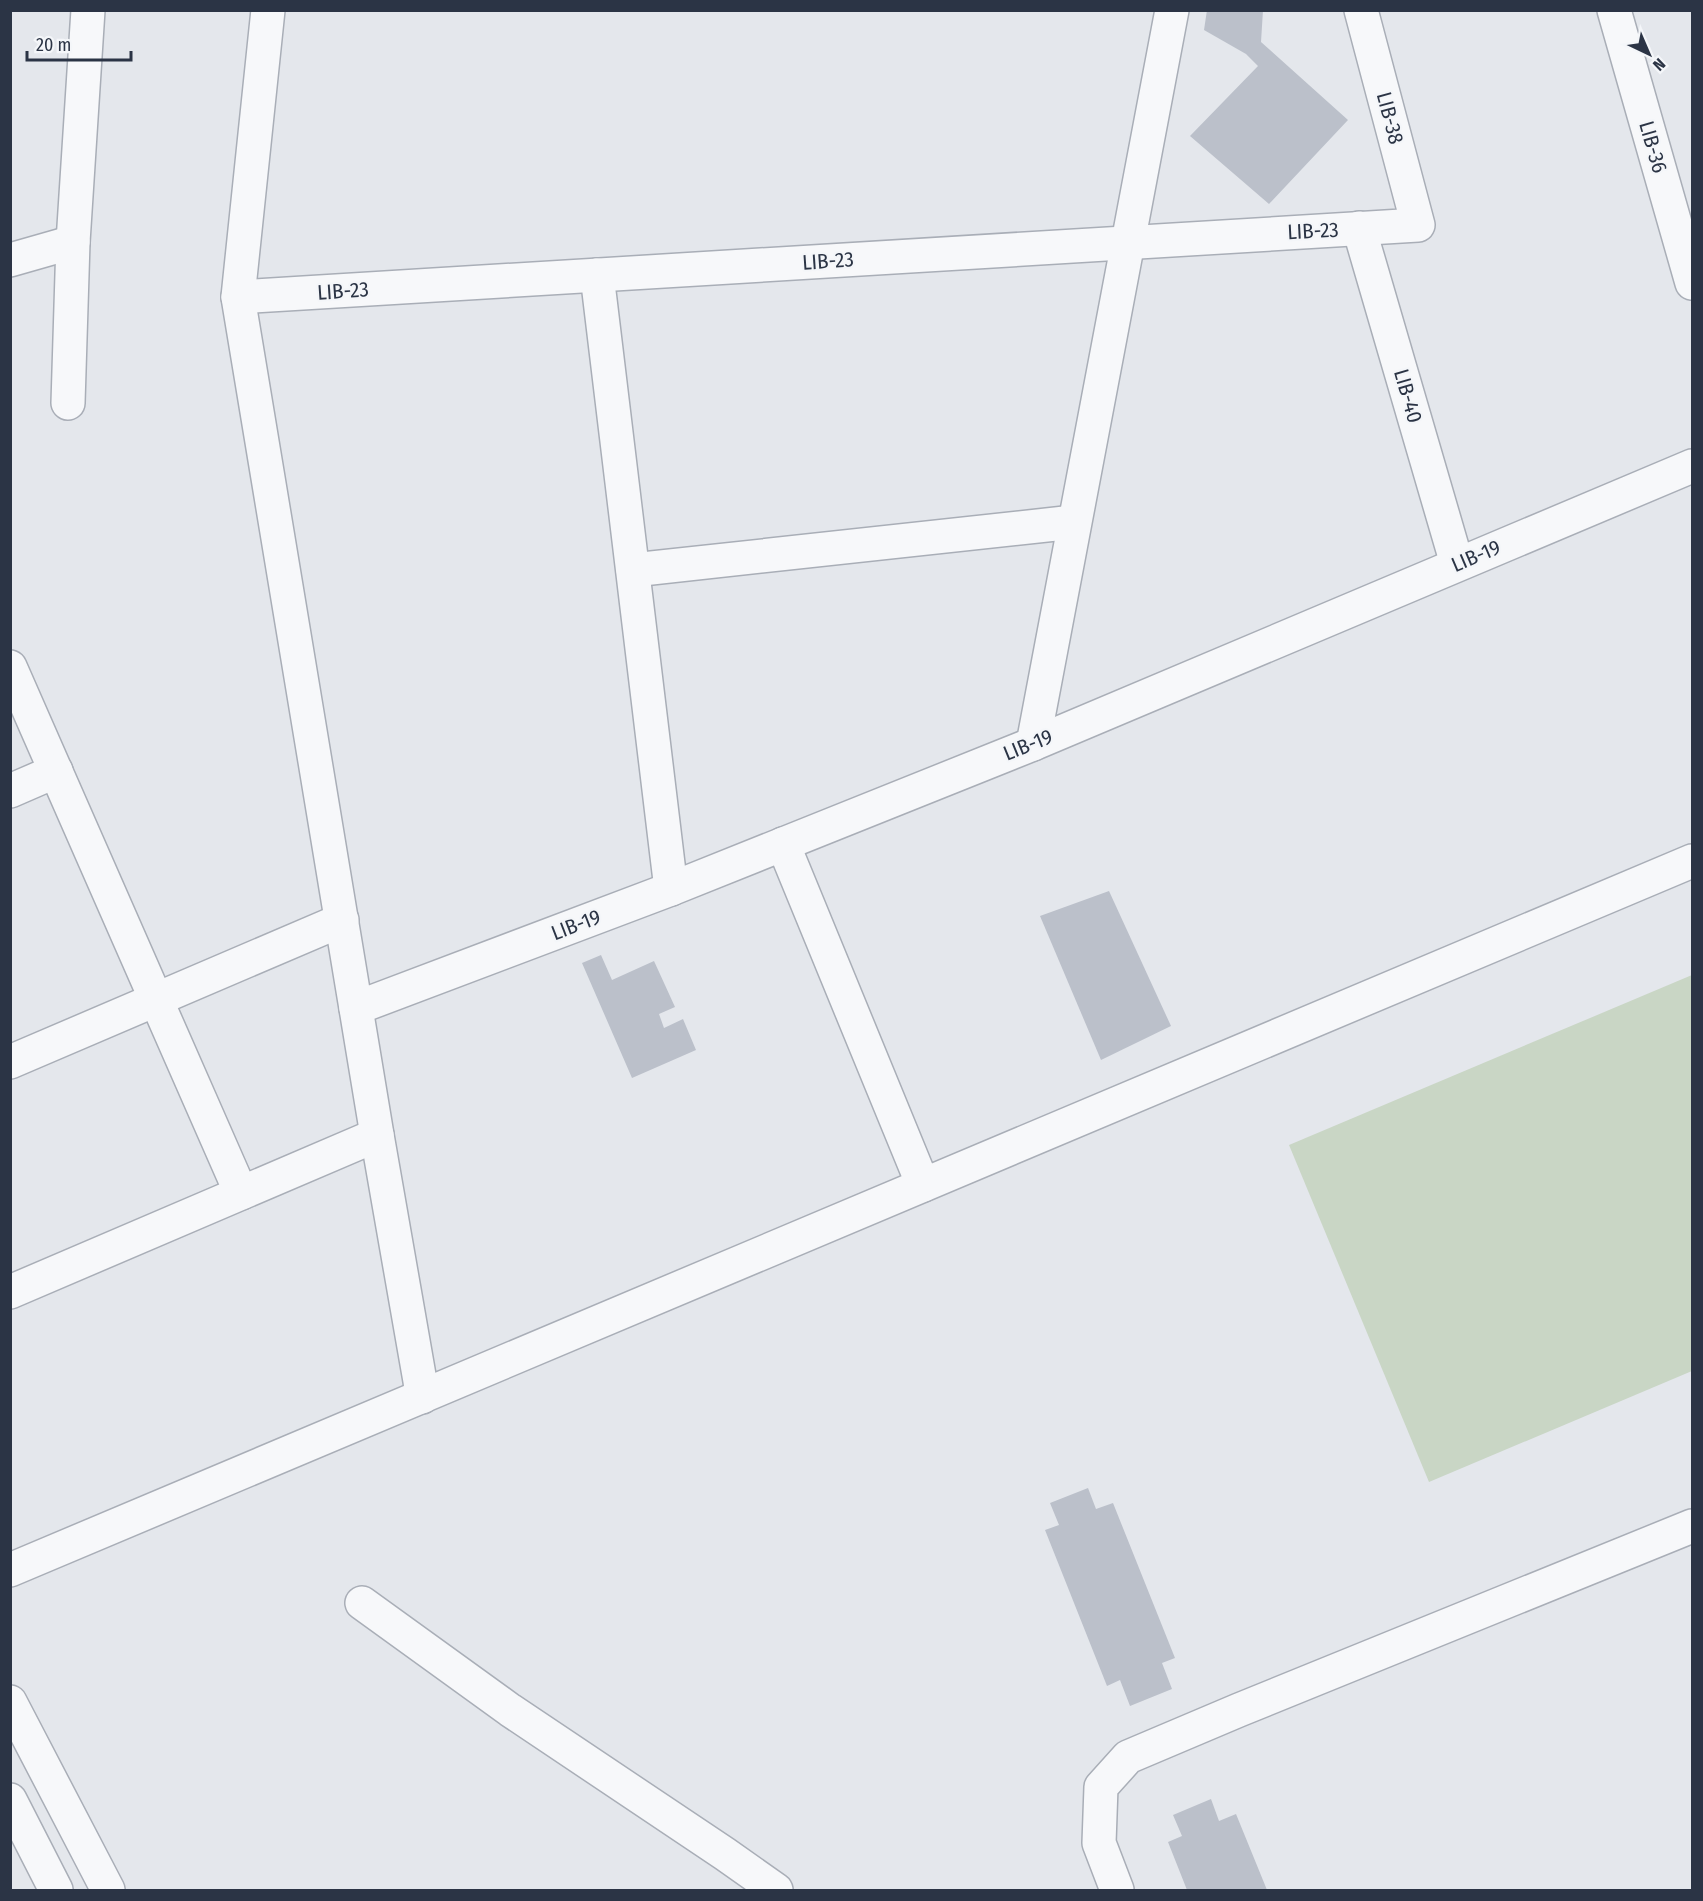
<svg xmlns="http://www.w3.org/2000/svg" width="1703" height="1901" viewBox="0 0 1703 1901" font-family="'Fira Sans Condensed',sans-serif">
  <style>
    .green { fill: #c9d6c5 }
    .building { fill: #bbc0ca }
    .lines { fill: none; stroke-linecap: round; stroke-linejoin: round }
    .minor-casing { stroke: #a9aeb7; stroke-width: 36 }
    .minor { stroke: #f7f8fa; stroke-width: 33 }
    .labels { text-anchor: middle; dominant-baseline: central; stroke-width: 4.5; stroke-linejoin: round; paint-order: stroke }
    .street-label { font-size: 21px; fill: #2b3445; stroke: #f4f6f9 }
  </style>
  <rect width="100%" height="100%" fill="#e4e7ec"/>
  <polygon class="green" points="1692,975 1692,1371 1429,1482 1289,1145"/>
  <g class="building">
    <polygon points="1207,10 1263,10 1261,42 1348,120 1269,204 1190,136 1258,66 1246,54 1204,30"/>
    <polygon points="1109,891 1171,1026 1101,1060 1040,916"/>
    <polygon points="601,955 612,980 654,961 675,1007 659,1014 664,1028 683,1019 696,1050 632,1078 582,963"/>
    <polygon points="1088,1488 1096,1509 1113,1503 1175,1658 1162,1663 1172,1689 1130,1706 1120,1680 1107,1686 1045,1530 1059,1525 1050,1503"/>
    <polygon points="1211,1799 1219,1821 1236,1814 1267,1890 1187,1890 1168,1842 1182,1836 1173,1815"/>
  </g>
  <g class="lines">
    <g class="minor-casing">
      <g id="minor">
        <polyline points="268,10 238,297 377,1135 420,1381 422,1397"/>
        <polyline points="1614,10 1692,283"/>
        <polyline points="1359,228 1457,564"/>
        <polyline points="10,260 73,242"/>
        <polyline points="597,275 671,889"/>
        <polyline points="238,297 1418,225 1361,10"/>
        <polyline points="68,403 73,242 88,10"/>
        <polyline points="633,570 1074,522"/>
        <polyline points="10,667 241,1193"/>
        <polyline points="1033,744 1172,10"/>
        <polyline points="10,791 56,771"/>
        <polyline points="783,844 923,1185"/>
        <polyline points="356,1008 671,889 1033,744 1692,466"/>
        <polyline points="10,1062 342,920"/>
        <polyline points="10,1292 377,1135"/>
        <polyline points="10,1570 1692,861"/>
        <polyline points="362,1603 510,1710 725,1854 776,1890"/>
        <polyline points="10,1702 108,1890"/>
        <polyline points="10,1800 56,1890"/>
        <polyline points="1117,1890 1099,1843 1101,1787 1128,1757 1239,1710 1692,1526"/>
      </g>
    </g>
    <use href="#minor" class="minor"/>
  </g>
  <g class="labels">
    <g class="street-label">
      <text transform="translate(1390 118) rotate(75)">LIB-38</text>
      <text transform="translate(1653 147) rotate(74)">LIB-36</text>
      <text transform="translate(1313 231) rotate(-3)">LIB-23</text>
      <text transform="translate(828 261) rotate(-4)">LIB-23</text>
      <text transform="translate(343 291) rotate(-4)">LIB-23</text>
      <text transform="translate(1408 396) rotate(74)">LIB-40</text>
      <text transform="translate(1476 556) rotate(-23)">LIB-19</text>
      <text transform="translate(1028 745) rotate(-22)">LIB-19</text>
      <text transform="translate(576 925) rotate(-21)">LIB-19</text>
    </g>
  </g>
  <rect width="1703" height="1901" fill="none" stroke="#2b3445" stroke-width="24"/>
  <g transform="translate(1649 54) rotate(136)" stroke="#f4f6f9" stroke-width="4.5" paint-order="stroke">
  <path d="M0-4.5L10 22L0 15L-10 22Z" fill="#2b3445"/>
  <text y="-9" font-size="16" font-weight="bold" text-anchor="middle" fill="#2b3445">N</text>
  </g>
  <path d="M27 51v9h104v-9" fill="none" stroke="#2b3445" stroke-width="3"/>
  <text x="36" y="51" font-size="18" fill="#2b3445" stroke="#f4f6f9" stroke-width="4.5" paint-order="stroke">20 m</text>
</svg>
